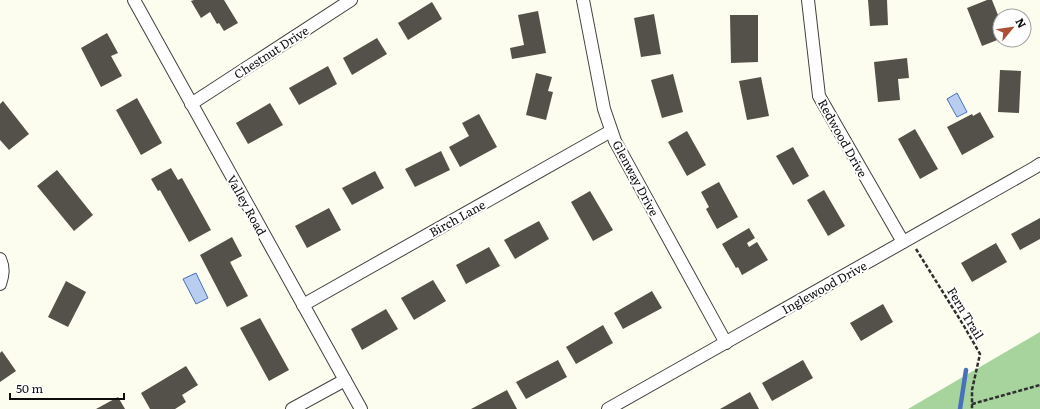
<svg xmlns="http://www.w3.org/2000/svg" width="1040" height="409" viewBox="0 0 1040 409" font-family="Literata,serif">
  <style>
    .forest { fill: #a7d39d }
    .water { fill: #b8cdef; stroke: #4870bd }
    .lines { fill: none; stroke-linecap: round; stroke-linejoin: round }
    .stream { stroke: #4870bd; stroke-width: 4.5 }
    .building { fill: #54514a }
    .street-casing { stroke: #404040; stroke-width: 14 }
    .path { stroke: #2f2f2f; stroke-width: 2.5; stroke-dasharray: 4 2; stroke-linecap: butt }
    .street { stroke: #fff; stroke-width: 12 }
    .labels { text-anchor: middle; dominant-baseline: central; stroke-width: 4; stroke-linejoin: round; paint-order: stroke }
    .street-label { font-size: 12px; fill: #0d0d0d; stroke: #fff }
  </style>
  <rect width="100%" height="100%" fill="#fcfdee"/>
  <polygon class="forest" points="1040,332 1040,409 908,409"/>
  <g class="water">
    <polygon points="957,93 967,112 957,117 947,99"/>
    <polygon points="196,273 208,298 196,304 183,279"/>
  </g>
  <g class="lines">
    <polyline class="stream" points="960,409 966,370"/>
  </g>
  <g class="building">
    <polygon points="194,0 224,0 238,23 224,31 219,23 217,24 210,12 201,18 191,1"/>
    <polygon points="868,0 887,0 888,25 870,26"/>
    <polygon points="987,0 992,0 1000,20 1000,39 982,46 967,8"/>
    <polygon points="432,2 442,19 408,40 398,23"/>
    <polygon points="538,11 546,53 512,59 510,48 524,45 518,15"/>
    <polygon points="654,14 661,54 641,57 634,18"/>
    <polygon points="730,15 758,15 758,62 731,63"/>
    <polygon points="107,33 118,53 111,56 122,76 101,87 81,48"/>
    <polygon points="377,38 387,54 352,75 343,58"/>
    <polygon points="907,58 909,78 898,79 900,100 878,102 874,62"/>
    <polygon points="328,66 337,84 299,105 289,88"/>
    <polygon points="1000,70 1021,71 1019,113 998,112"/>
    <polygon points="536,73 552,77 548,91 553,92 546,120 526,115"/>
    <polygon points="673,74 683,112 662,118 651,80"/>
    <polygon points="761,77 769,116 747,120 739,81"/>
    <polygon points="137,98 162,143 141,155 116,110"/>
    <polygon points="3,101 29,134 9,150 0,140 0,104"/>
    <polygon points="270,103 283,125 248,144 236,123"/>
    <polygon points="980,112 994,137 962,155 947,127 972,114 973,116"/>
    <polygon points="479,114 497,147 460,167 449,147 469,136 462,123"/>
    <polygon points="915,129 938,169 920,179 898,139"/>
    <polygon points="687,131 706,165 687,176 668,142"/>
    <polygon points="793,147 809,176 793,185 776,156"/>
    <polygon points="441,151 450,170 415,187 405,169"/>
    <polygon points="171,168 178,180 182,178 211,230 189,242 160,190 158,191 151,179"/>
    <polygon points="57,170 93,215 74,231 37,186"/>
    <polygon points="375,171 384,188 352,205 342,188"/>
    <polygon points="719,182 738,217 717,229 706,209 709,207 701,192"/>
    <polygon points="824,190 845,226 828,236 807,200"/>
    <polygon points="590,191 613,230 593,241 571,202"/>
    <polygon points="329,208 341,230 307,248 295,226"/>
    <polygon points="1040,218 1040,239 1020,250 1011,234"/>
    <polygon points="539,221 549,239 515,259 504,240"/>
    <polygon points="749,228 755,238 747,243 749,247 757,242 768,260 742,275 738,267 736,268 722,244"/>
    <polygon points="232,237 242,256 230,262 248,296 227,307 200,255"/>
    <polygon points="996,243 1007,262 972,282 961,263"/>
    <polygon points="489,247 500,266 466,284 456,265"/>
    <polygon points="433,280 446,301 414,320 401,298"/>
    <polygon points="66,281 86,292 68,327 48,317"/>
    <polygon points="652,291 662,308 623,329 614,313"/>
    <polygon points="883,304 893,322 861,341 850,323"/>
    <polygon points="386,309 398,329 362,350 351,329"/>
    <polygon points="260,318 289,370 269,381 240,328"/>
    <polygon points="603,325 613,343 576,364 566,347"/>
    <polygon points="2,351 16,371 0,382 0,353"/>
    <polygon points="558,360 567,377 526,399 516,382"/>
    <polygon points="803,360 813,378 772,401 762,383"/>
    <polygon points="186,366 198,385 182,395 186,402 175,409 150,409 141,393"/>
    <polygon points="507,390 517,409 471,409"/>
    <polygon points="750,392 759,409 720,409"/>
    <polygon points="118,397 125,409 96,409"/>
  </g>
  <g class="lines">
    <g class="street-casing">
      <g id="street">
        <polyline points="134,0 361,409"/>
        <polyline points="583,0 604,109 615,141 726,343"/>
        <polyline points="808,0 819,96 903,242"/>
        <polyline points="191,104 351,0"/>
        <path d="M0 259C4 268 3 275 0 284"/>
        <polyline points="303,305 611,131"/>
        <polyline points="292,409 345,380"/>
        <polyline points="608,409 1034,168 1040,164"/>
      </g>
    </g>
    <g class="path">
      <polyline points="916,249 964,326 980,354 972,390 972,409"/>
      <polyline points="972,404 1040,385"/>
    </g>
    <use href="#street" class="street"/>
  </g>
  <g class="labels">
    <g class="street-label">
      <text transform="translate(271 52) rotate(-33)">Chestnut Drive</text>
      <text transform="translate(843 138) rotate(61)">Redwood Drive</text>
      <text transform="translate(636 178) rotate(62)">Glenway Drive</text>
      <text transform="translate(247 205) rotate(61)">Valley Road</text>
      <text transform="translate(457 218) rotate(-29)">Birch Lane</text>
      <text transform="translate(824 287) rotate(-29)">Inglewood Drive</text>
      <text transform="translate(966 313) rotate(59)">Fern Trail</text>
    </g>
  </g>
  <g transform="translate(1012 28) rotate(61)"><circle r="19" fill="#ffffff" stroke="#9e9e9e"/>
  <path d="M0-3L7 15L0 10L-7 15Z" fill="#ad4e35"/>
  <text y="-6" font-size="11" font-weight="bold" text-anchor="middle" fill="#0d0d0d">N</text>
  </g>
  <path d="M10 393v6h114v-6" fill="none" stroke="#0d0d0d" stroke-width="2"/>
  <text x="16" y="393" font-size="12" fill="#0d0d0d" stroke="#ffffff" stroke-width="3" paint-order="stroke">50 m</text>
</svg>
